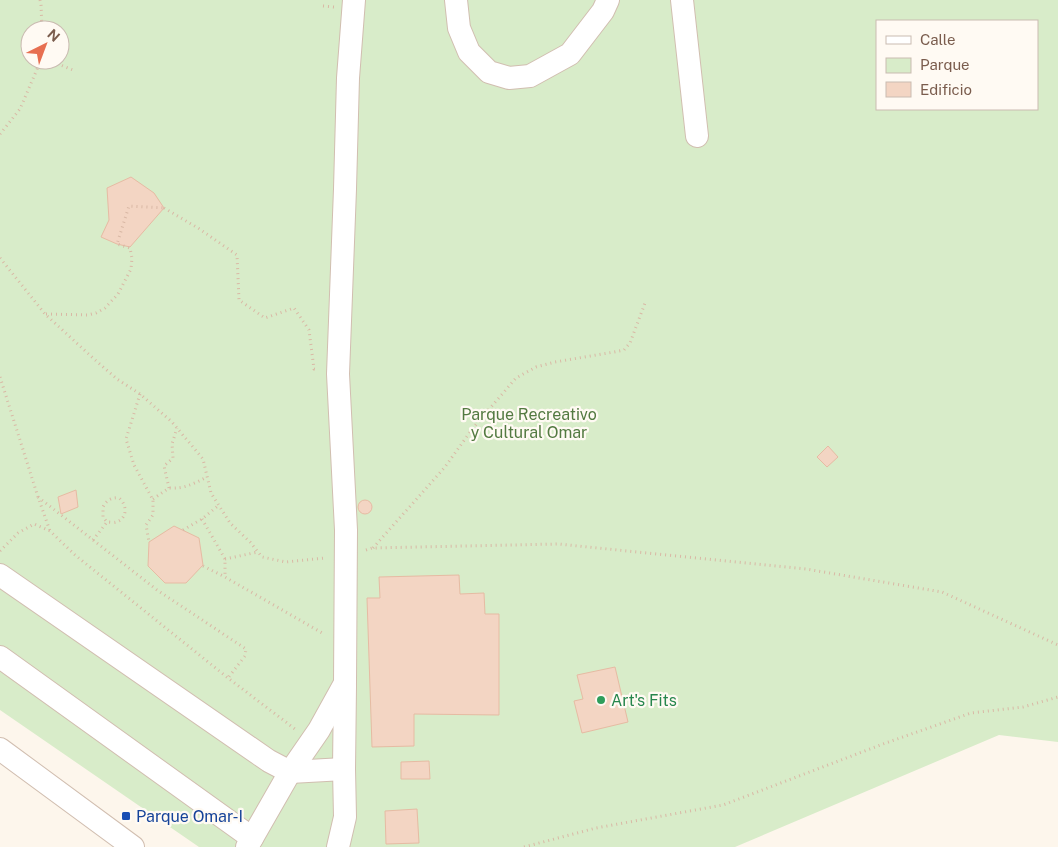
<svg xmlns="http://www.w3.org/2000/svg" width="1058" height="847" viewBox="0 0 1058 847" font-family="'Public Sans',sans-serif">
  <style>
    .green { fill: #d8ecc9; fill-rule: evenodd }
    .building { fill: #f3d5c3; stroke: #e6bba3 }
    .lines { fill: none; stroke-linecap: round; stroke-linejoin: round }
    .minor-casing { stroke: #d1beb0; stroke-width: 24 }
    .path { stroke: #d9b8a5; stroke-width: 3; stroke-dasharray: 1 4; stroke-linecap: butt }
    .minor { stroke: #fff; stroke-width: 22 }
    .leisure-dot { fill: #2e9e5b; stroke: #fffaf3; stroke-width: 2 }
    .transit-dot { fill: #1a4fb4; stroke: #fffaf3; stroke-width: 2 }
    .labels { text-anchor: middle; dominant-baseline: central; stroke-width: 4.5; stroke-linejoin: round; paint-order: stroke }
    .park-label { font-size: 16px; fill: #537a41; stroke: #fffaf3 }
    .leisure-label { font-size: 16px; fill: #27864d; stroke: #fffaf3; text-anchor: start }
    .transit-label { font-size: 16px; fill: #164399; stroke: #fffaf3; text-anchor: start }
  </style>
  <rect width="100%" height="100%" fill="#fdf6ec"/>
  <path class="green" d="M0 0H1058V742L999 735 735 847H199L0 710ZM877 21H1037V109H877ZM30 30H60V60H30Z"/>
  <g class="building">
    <polygon points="131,177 154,193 164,208 130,247 117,244 101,237 109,220 107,188"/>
    <polygon points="828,446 838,457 827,467 817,457"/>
    <polygon points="76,490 78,507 61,514 58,497"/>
    <circle cx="365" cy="507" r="7"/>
    <polygon points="174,526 199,538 203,565 186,583 165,583 148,566 149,542"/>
    <polygon points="459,575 460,594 484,593 485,614 499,614 499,715 414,714 414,746 372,747 367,598 380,598 379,577"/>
    <polygon points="615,667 628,722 582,733 574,701 583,699 577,675"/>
    <polygon points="429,761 430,779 401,779 401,762"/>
    <polygon points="417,809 419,843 386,844 385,811"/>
  </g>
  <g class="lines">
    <g class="minor-casing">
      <g id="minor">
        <polyline points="456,0 459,28 469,52 489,72 509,78 530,76 570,54 603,11 608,0"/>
        <polyline points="682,0 697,136"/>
        <polyline points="0,575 269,761 290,772 344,769"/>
        <polyline points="0,657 252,838"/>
        <polyline points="0,749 133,847"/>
        <polyline points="247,847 290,772 319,730 345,683 346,530 338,374 345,189 348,78 354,0"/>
        <polyline points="338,847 345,817 344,769 345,686"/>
      </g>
    </g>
    <g class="path">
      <polyline points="40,0 41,4 42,30"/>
      <polyline points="323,6 334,7"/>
      <polyline points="60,41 65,37"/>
      <polyline points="48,60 73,70"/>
      <polyline points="0,134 20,109 41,60"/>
      <polyline points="164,208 198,228 237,255 239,300 265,318 294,308 309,330 314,369 318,370"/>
      <polyline points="0,258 45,314 94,359 117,379 140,394 172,422 203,459 211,493 230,523 250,542 262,557 286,562 325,558"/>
      <polyline points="46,314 88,315 96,313 105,308 118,294 131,269 132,258 130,248 117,244 129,206 164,208"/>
      <polyline points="0,377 38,497 50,531"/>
      <polyline points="140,394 126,439 134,465 153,500 153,515 146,525 149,542"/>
      <polyline points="169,488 164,466 173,458 172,444 177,428"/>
      <polyline points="38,497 157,590 246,649 245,656 228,678"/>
      <path d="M153 499 169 488C184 489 193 484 207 477"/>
      <polyline points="202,519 225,559 225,577"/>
      <polyline points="183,530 202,519 219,505"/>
      <path d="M93 540 107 522C110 522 114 523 116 522 128 519 127 504 119 498 111 497 106 501 103 507V517L107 522"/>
      <polyline points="373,548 445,467 473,428 516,378 536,367 555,362 614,352 624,350 630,343 645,303"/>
      <polyline points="366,550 372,548 558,544 806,569 942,592 1058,645"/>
      <polyline points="0,551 18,533 34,524 50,531 75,555 228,678 295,729"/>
      <polyline points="225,559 258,552"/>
      <polyline points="203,566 225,577 324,634"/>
      <polyline points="524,847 596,828 723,805 883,744 971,713 1023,707 1058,697"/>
    </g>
    <use href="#minor" class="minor"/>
  </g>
  <circle class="leisure-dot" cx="601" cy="700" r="5"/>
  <rect class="transit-dot" x="121" y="811" width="10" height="10" rx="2.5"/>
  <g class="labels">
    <g class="park-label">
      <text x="529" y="414">Parque Recreativo<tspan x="529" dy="18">y Cultural Omar</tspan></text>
    </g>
    <g class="leisure-label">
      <text x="611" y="700">Art's Fits</text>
    </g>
    <g class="transit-label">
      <text x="136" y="816">Parque Omar-I</text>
    </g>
  </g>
  <rect x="876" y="20" width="162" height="90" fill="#fffaf3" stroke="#cabbb1"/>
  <rect x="886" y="36" width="25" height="8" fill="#ffffff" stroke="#cabbb1"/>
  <text x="920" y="45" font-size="15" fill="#7a5c4d">Calle</text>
  <rect x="886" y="58" width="25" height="15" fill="#d8ecc9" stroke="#cabbb1"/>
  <text x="920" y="70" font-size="15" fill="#7a5c4d">Parque</text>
  <rect x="886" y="82" width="25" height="15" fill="#f3d5c3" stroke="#cabbb1"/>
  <text x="920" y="95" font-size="15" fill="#7a5c4d">Edificio</text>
  <g transform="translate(45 45) rotate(42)"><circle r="24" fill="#fffaf3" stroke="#cabbb1"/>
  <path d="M0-4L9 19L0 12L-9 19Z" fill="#e76f51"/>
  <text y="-8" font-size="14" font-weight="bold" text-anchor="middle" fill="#7a5c4d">N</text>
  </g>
</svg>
